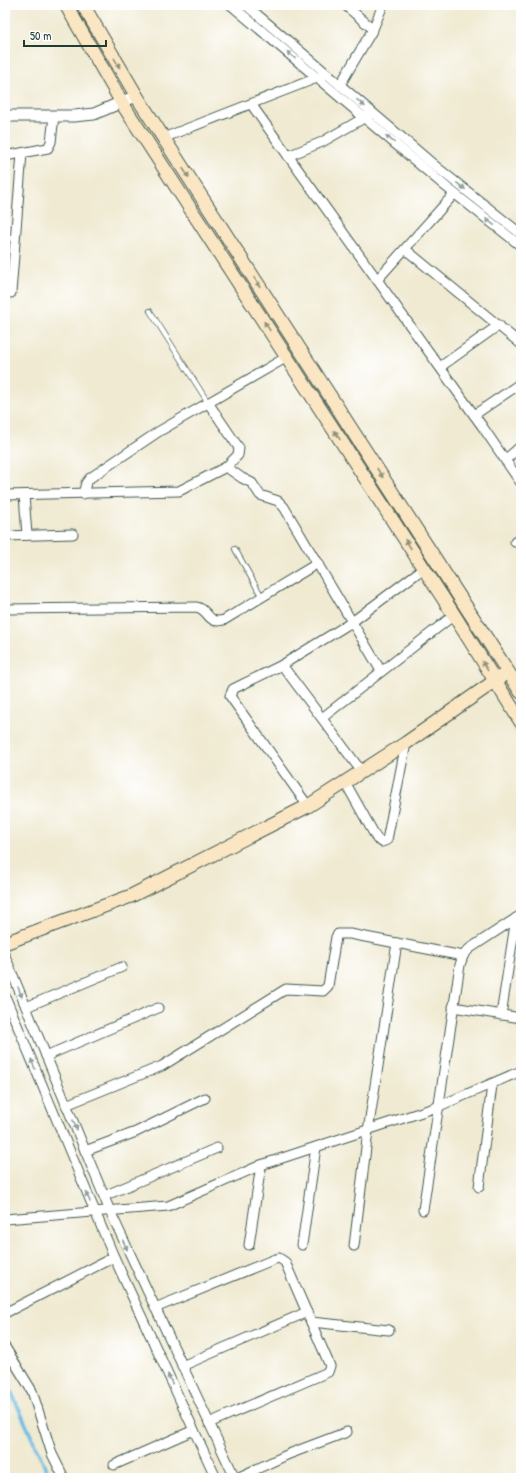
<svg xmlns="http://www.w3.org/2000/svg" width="526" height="1483" viewBox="0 0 526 1483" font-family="'Patrick Hand',sans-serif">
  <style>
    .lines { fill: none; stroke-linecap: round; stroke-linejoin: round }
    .stream { stroke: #68bce4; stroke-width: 3.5 }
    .service-casing { stroke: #3e574c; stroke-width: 6 }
    .minor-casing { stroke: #3e574c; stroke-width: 11 }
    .tertiary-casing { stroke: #3e574c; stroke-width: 13 }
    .secondary-casing { stroke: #3e574c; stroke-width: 15 }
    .service { stroke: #fff; stroke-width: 4.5 }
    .minor { stroke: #fff; stroke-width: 9 }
    .tertiary { stroke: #fff; stroke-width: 11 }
    .secondary { stroke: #fbe6c4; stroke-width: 13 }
    .oneway { fill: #8f9e9a }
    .oneway2 { fill: #8d927c }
  </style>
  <rect width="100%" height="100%" fill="#fff"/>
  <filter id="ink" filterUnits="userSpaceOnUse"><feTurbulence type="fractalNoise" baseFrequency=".025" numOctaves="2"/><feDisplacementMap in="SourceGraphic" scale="8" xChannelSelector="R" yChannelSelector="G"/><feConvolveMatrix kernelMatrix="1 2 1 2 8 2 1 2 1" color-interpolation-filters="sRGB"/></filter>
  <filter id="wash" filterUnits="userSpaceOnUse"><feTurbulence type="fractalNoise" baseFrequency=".012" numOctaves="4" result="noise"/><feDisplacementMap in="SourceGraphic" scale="16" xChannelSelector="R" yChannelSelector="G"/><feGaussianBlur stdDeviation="0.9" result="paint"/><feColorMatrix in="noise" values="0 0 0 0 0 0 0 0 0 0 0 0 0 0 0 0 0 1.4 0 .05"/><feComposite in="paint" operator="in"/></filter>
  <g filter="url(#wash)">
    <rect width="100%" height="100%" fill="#f0ead2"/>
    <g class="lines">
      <polyline class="stream" points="5,1378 50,1478"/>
    </g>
  </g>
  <g filter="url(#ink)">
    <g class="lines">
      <g class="service-casing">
        <g id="service">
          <polyline points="150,311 209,404"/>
          <polyline points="235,549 262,597"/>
        </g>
      </g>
      <g class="minor-casing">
        <g id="minor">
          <polyline points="231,5 445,186 521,246"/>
          <polyline points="246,5 434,165 521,234"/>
          <polyline points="345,5 373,29"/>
          <polyline points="340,85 373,29 383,5"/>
          <polyline points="251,104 482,426 521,483"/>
          <polyline points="163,138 322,76"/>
          <polyline points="5,156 48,148 51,142 54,116"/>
          <polyline points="288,156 322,142 369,115"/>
          <polyline points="405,249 521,344"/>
          <polyline points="377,280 454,194"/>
          <polyline points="11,293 22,153"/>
          <polyline points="440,367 499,325"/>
          <polyline points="474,415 521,383"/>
          <polyline points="505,460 521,446"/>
          <polyline points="226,467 242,478 252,483 260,495 278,501 284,507 381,671"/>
          <polyline points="83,494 86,483 90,478 158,432 287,357"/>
          <polyline points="5,495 179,491 226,467 238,455 239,448 209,404"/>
          <polyline points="24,495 27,535"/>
          <polyline points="5,536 73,534"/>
          <polyline points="515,542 521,539"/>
          <path d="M5 609 196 607C210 609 206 625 224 620L318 563"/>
          <polyline points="282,665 362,772"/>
          <polyline points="322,718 454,615"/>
          <polyline points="345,782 377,839 382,842 387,840 406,743"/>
          <polyline points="308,806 230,696 233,689 282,665 352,622 424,568"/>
          <polyline points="5,956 110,1211 235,1478"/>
          <polyline points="5,996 114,1257 216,1478"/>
          <polyline points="26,1007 122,967"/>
          <polyline points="453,1007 521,1018"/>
          <polyline points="501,1015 516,918"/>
          <polyline points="46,1056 158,1008"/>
          <polyline points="66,1105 162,1066 286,989 323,991 328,986 336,937 338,934 350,934 463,956"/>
          <polyline points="85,1151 136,1132 205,1098"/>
          <polyline points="479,1187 492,1085"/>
          <polyline points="104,1196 217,1148"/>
          <polyline points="423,1210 460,965 463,956 469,949 521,915"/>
          <polyline points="5,1219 168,1206 261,1165 437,1107 521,1071"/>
          <polyline points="249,1245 261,1165"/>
          <polyline points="302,1245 316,1147"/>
          <polyline points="354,1246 368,1131 397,943"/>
          <polyline points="155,1308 275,1259 279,1258 285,1262 330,1366 328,1372 209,1423"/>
          <polyline points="5,1313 114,1257"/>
          <polyline points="311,1322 389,1330"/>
          <polyline points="5,1347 32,1391 52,1454 64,1478"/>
          <polyline points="182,1366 307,1312"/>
          <polyline points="114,1465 194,1430"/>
          <polyline points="237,1478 289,1454 347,1432"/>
        </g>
      </g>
      <g class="tertiary-casing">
        <polyline id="tertiary" points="5,116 74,116 94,114 136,96"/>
      </g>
      <g class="secondary-casing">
        <g id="secondary">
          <polyline points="66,5 125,108 454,615 521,722"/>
          <polyline points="83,5 139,100 521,692"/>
          <polyline points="5,943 131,896 308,806 406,743 502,676"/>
        </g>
      </g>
      <use href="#service" class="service"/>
      <use href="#minor" class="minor"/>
      <use href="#tertiary" class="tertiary"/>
      <use href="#secondary" class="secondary"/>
    </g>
    <defs><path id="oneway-solid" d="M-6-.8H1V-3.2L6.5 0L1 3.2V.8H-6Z"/></defs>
    <g class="oneway">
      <use href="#oneway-solid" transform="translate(291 55) rotate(-140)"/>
      <use href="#oneway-solid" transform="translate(361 103) rotate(40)"/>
      <use href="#oneway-solid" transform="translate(390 139) rotate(-140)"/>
      <use href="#oneway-solid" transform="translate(461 186) rotate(38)"/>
      <use href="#oneway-solid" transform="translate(490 222) rotate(-142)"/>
      <use href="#oneway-solid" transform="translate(20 992) rotate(68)"/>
      <use href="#oneway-solid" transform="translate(33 1064) rotate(-112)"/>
      <use href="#oneway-solid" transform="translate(75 1125) rotate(67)"/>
      <use href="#oneway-solid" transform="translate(88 1197) rotate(-113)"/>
      <use href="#oneway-solid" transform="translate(125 1245) rotate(65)"/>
      <use href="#oneway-solid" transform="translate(170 1379) rotate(-115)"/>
    </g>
    <g class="oneway2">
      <use href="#oneway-solid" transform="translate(117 63) rotate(60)"/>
      <use href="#oneway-solid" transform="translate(186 173) rotate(57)"/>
      <use href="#oneway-solid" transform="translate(257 282) rotate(57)"/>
      <use href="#oneway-solid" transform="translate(267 326) rotate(-123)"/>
      <use href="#oneway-solid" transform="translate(337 435) rotate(-123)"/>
      <use href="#oneway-solid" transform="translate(380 473) rotate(57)"/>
      <use href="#oneway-solid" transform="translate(408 544) rotate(-123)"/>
      <use href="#oneway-solid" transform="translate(485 666) rotate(-121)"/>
    </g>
  </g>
  <rect width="526" height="1483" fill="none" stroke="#fff" stroke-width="20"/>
  <path d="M24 40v6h82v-6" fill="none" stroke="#1f3d34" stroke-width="2"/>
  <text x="30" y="40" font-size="12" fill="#1f3d34" stroke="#ffffff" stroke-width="3" paint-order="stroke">50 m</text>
</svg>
